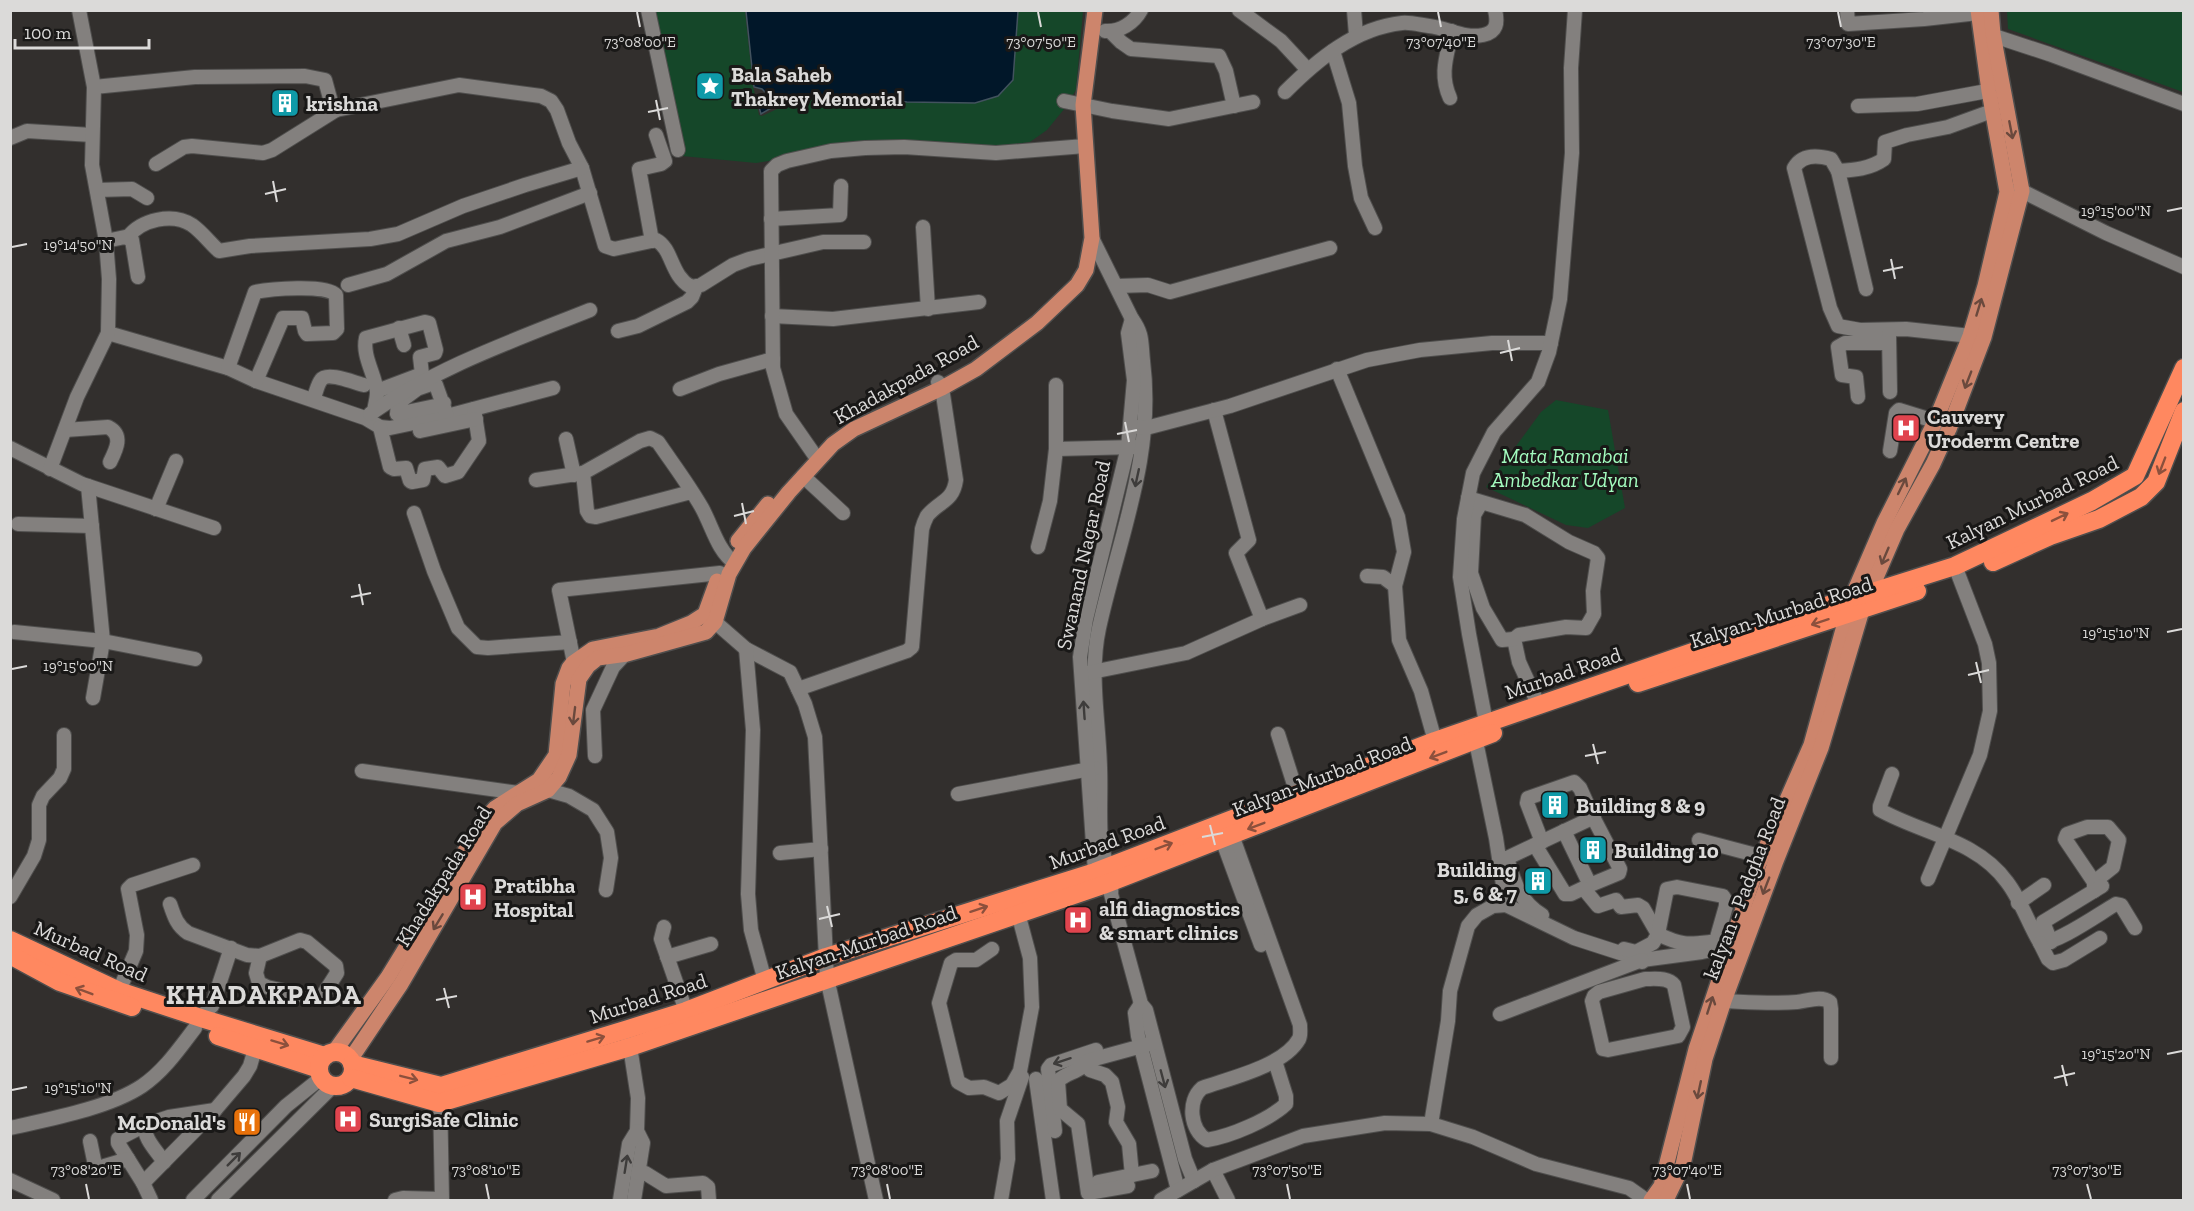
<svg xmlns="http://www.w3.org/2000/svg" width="2194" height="1211" viewBox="0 0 2194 1211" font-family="'Zilla Slab',serif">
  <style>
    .green { fill: #154729 }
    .water { fill: #011729; stroke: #42525e; stroke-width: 1.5 }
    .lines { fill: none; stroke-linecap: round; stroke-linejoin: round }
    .minor-casing { stroke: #4f4e4d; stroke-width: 16 }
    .major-casing { stroke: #4f4e4d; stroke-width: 18 }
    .highway-casing { stroke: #4f4e4d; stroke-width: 21 }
    .minor { stroke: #83807e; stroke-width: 14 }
    .major { stroke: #cd856c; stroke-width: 15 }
    .highway { stroke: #ff8860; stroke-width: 18 }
    .oneway { stroke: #6a493d }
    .oneway2 { stroke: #8c503c }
    .oneway3 { stroke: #3e3c3b }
    .ticks { fill: none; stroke: #dbdad9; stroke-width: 2 }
    .labels { text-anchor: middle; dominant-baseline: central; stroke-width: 6; stroke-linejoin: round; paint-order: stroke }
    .poi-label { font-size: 21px; font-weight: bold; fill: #dbdad9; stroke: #191817; text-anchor: start }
    .street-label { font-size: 21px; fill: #dbdad9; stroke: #191817 }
    .park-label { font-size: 21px; font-style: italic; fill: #a3fcbf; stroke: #191817 }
    .district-label { font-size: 27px; font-weight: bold; letter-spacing: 1.5px; fill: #dbdad9; stroke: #191817 }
    .ticks-label { font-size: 15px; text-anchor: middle; fill: #dbdad9; stroke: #191817; stroke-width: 6; stroke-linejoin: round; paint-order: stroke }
  </style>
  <rect width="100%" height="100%" fill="#322f2d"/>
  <g class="green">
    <polygon points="655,11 745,11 753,85 759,115 762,116 807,95 907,102 1013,80 1018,11 1083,11 1076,90 1065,108 1047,130 1030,142 1007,145 840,150 756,163 682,156"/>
    <polygon points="2007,11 2183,11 2183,92 2008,29"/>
    <polygon points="1556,400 1608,410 1625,508 1588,528 1566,525 1486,487 1541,412"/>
  </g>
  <polygon class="water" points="746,11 1018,11 1013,80 998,96 975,103 907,102 807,95 778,104 761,114 759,107 766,103 767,94 762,89 754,87"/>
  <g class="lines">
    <g class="minor-casing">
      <g id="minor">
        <polyline points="648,10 678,150"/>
        <polyline points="1239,10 1281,41 1307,69"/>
        <polyline points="1354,10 1356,35"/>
        <polyline points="1847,10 1848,24 1924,19 1978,13"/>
        <path d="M1105 31C1120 32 1134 23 1141 10"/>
        <polyline points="1111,32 1121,42 1131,49 1219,56 1226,71 1234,106"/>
        <polyline points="1985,33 2049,54 2184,104"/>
        <polyline points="1333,51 1349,103 1355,166 1361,198 1375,228"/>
        <path d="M94 87 195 77 305 76 325 80 331 102 336 110 459 85 541 96 551 101 557 110 569 143 582 168 605 246 614 249 656 240C673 249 670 275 691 287L701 285 733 265 749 259 823 242H864"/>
        <path d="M1285 92C1317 60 1355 28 1402 23 1410 22 1421 25 1429 26 1448 28 1464 39 1483 35 1497 32 1498 23 1495 10"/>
        <path d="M1450 98C1439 74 1447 56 1452 31"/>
        <polyline points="1064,101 1112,111 1169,119 1253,102"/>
        <polyline points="1858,106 1917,104 1998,89"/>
        <polyline points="10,138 27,131 92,135"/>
        <polyline points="156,164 184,147 192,146 263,153 272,150 336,110"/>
        <path d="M1838 171 1831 159C1817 155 1802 154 1794 168L1830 308 1838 326 1860 330 1906 329 1980 337"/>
        <polyline points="97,190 132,189 147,198"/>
        <polyline points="2011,192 2022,191 2106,233 2184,267"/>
        <polyline points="771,219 840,215 841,186"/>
        <polyline points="923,227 928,309"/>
        <path d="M128 237C141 220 172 212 192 225 202 232 210 243 219 251L250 246 370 239 398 234 463 206 525 185 582 168"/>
        <path d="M1092 238 1132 319C1143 334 1141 342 1143 361 1155 456 1119 537 1099 628 1089 674 1099 722 1100 768 1101 792 1099 817 1101 841 1103 859 1113 875 1111 894L1141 1004 1146 1010 1185 1159 1194 1181"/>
        <polyline points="106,241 125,237 132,240 138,277"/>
        <polyline points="652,241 639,169 661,164 665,161 656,135"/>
        <polyline points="348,285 387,274 446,241 500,227 590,193"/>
        <polyline points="1117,286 1148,285 1170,292 1330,248"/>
        <path d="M1866 289 1838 171C1854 170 1870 169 1884 159L1885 142 1907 135 1948 127 1992 111"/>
        <polyline points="772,316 833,319 979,302"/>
        <polyline points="399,328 404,345"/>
        <polyline points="618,331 638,326 687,302 692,297 696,287"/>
        <polyline points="108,333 228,368 256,381 365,418 380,427 390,428 447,416 553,388"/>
        <polyline points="1889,334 1890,392"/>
        <path d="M228 368 255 292C270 289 326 284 336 295L337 329 333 333 307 334 305 331 302 318H283L256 381"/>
        <polyline points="1337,369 1398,517 1404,552 1395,586"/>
        <polyline points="680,389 719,374 773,359"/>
        <polyline points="1858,397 1856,377 1842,375 1838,347 1845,343 1889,343"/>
        <path d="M313 399C316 394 317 385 321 380 327 371 355 383 364 385"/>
        <polyline points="444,403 440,405 397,414 398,403 417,389 434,383 436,385 447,416"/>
        <polyline points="1214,410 1249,540 1236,553 1262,619"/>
        <path d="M374 411C375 405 377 398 377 392 375 374 362 356 366 338L425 322 429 323 436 350 435 353 420 357 422 374 377 391"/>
        <path d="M370 414C437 367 515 340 590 310"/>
        <polyline points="380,427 390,467 394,469 406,468 410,481 412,482 423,480 425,469 438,467 445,476 458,472 479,441 474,409"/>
        <polyline points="1138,427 1146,428 1230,406 1367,360 1420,350 1492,343 1551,343"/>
        <path d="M65 430 108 427C124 435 116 450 110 462"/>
        <polyline points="420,431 476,419"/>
        <polyline points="566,439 574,475"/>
        <polyline points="10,448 82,484 214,528"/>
        <polyline points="1056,449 1135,447"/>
        <polyline points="1890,451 1896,413 1899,410 1928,419 1945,426"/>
        <polyline points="818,460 786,414 773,368 771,171 777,165 787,161 831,151 865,148 904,147 996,153 1085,146"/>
        <polyline points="50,469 77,397 108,333 109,279 106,241 92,165 94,87 79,10"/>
        <polyline points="803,476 843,513"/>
        <polyline points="536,480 583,473"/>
        <polyline points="88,486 103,641 93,698"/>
        <path d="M691 492 596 517 590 516 587 511 583 473 640 441 650 438 658 442C673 464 689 485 702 508 712 526 718 552 735 563"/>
        <polyline points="1468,498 1525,515 1569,542 1594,553 1598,558 1593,591 1594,614 1586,628 1566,627 1519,635 1514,639 1519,662 1539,706"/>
        <polyline points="1481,503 1474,515 1471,573 1483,608 1502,640 1514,639"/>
        <polyline points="156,509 176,461"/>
        <polyline points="414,513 434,571 458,628 477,647 488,648 570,642"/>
        <polyline points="18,524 92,526"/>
        <polyline points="1038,547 1050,501 1056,449 1056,385"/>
        <polyline points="1367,576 1383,577 1395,586 1399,640 1421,691 1435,741"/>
        <polyline points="706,617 715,622 746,649 790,672 805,704 815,737 827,978 876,1200"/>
        <polyline points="14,632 103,641 195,659"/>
        <polyline points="746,649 753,730 748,894 751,930 765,981"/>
        <polyline points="576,672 559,590 720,573"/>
        <polyline points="1087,673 1186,653 1262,619 1300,605"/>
        <path d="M798 689 907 651 912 647 922 529C923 525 925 520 927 516 939 501 953 502 956 480L942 388 938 382"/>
        <polyline points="1474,732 1496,838 1506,905 1574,938 1642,960 1702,952 1740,944"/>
        <polyline points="1488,733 1469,634 1460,577 1464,519 1473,473 1494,432 1538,382 1549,352 1560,299 1572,153 1571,68 1575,10"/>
        <polyline points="1278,734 1297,794"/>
        <polyline points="595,756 593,710 613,667 628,651"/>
        <polyline points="362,771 519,793 548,790 569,796 593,810 607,832 611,858 606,890"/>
        <path d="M1892 774 1880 806V810C1923 834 1977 840 2007 882 2021 900 2028 923 2040 943 2057 944 2100 913 2116 904L2121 905 2135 928"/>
        <polyline points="958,794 1095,768"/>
        <path d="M1232 835 1300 1025C1300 1030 1301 1035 1299 1039 1284 1066 1230 1078 1202 1088 1187 1101 1190 1130 1207 1140 1231 1136 1269 1120 1286 1104V1096L1275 1061"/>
        <polyline points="1222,839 1261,945"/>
        <polyline points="1699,840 1771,859"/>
        <polyline points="1542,842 1527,803 1528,798 1574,782 1580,788 1594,819"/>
        <polyline points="1535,845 1565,894 1571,894 1590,885 1564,831"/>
        <polyline points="780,853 821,849"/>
        <path d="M1507 858C1514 882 1520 902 1542 915"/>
        <polyline points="1500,859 1507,858 1590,819 1594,819 1620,869 1619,873 1590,885"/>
        <polyline points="1098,879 1095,872 1080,657 1086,619 1128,447 1134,380 1128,333 1132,319"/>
        <polyline points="1928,879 1980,755 1990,711 1989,663 1985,644 1955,566"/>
        <polyline points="2094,882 2113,867 2119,840 2108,827 2087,827 2067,834 2065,839 2094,882 2094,891"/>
        <polyline points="1584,889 1598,906 1616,900 1621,907 1638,905 1643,908 1658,934 1653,943 1636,952 1624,949"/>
        <polyline points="10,897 34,856 39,840 39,805 43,796 60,778 64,769 64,735"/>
        <polyline points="2018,903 2044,885"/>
        <path d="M170 904C174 916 177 926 188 933L247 955 260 956 300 940 307 942 336 966 337 973 323 995 316 998 267 987 259 983 256 973 260 956"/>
        <polyline points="664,927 661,939 686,1011"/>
        <path d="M1716 941 1726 906V901L1723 896 1677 887 1667 889 1658 934C1684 947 1690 944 1718 941"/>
        <polyline points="2051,942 2043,922 2102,886"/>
        <polyline points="2040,943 2048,959 2053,963 2064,960 2100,938"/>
        <polyline points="992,949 976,960 956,960 951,963 939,1003 958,1082 969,1088 984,1087 999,1093 1012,1085 1020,1071 1032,1007 1030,958 1018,913"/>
        <polyline points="667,957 711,944"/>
        <path d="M1645 979C1655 979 1668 977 1674 985L1683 1027 1678 1036 1608 1050 1603 1049 1592 1001 1594 996 1599 992Z"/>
        <polyline points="119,991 136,951 137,935 128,889 132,885 193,865"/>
        <path d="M1724 1001C1748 1002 1773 1004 1797 1002 1808 1001 1821 995 1830 1002L1831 1009V1058"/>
        <polyline points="1141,1004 1135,1013 1138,1036 1178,1190"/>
        <polyline points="1500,1014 1642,960 1642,962"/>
        <polyline points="204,1019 207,1010 212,1006 231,948"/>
        <polyline points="629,1040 638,1098 637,1131 643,1143 634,1200"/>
        <polyline points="1087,1061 1090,1070 1105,1075 1112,1082 1118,1107 1116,1122 1129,1144 1132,1175"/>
        <polyline points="1036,1079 1053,1200"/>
        <polyline points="440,1095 442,1200"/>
        <polyline points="1431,1124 1448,1021 1450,991 1468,926 1477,915 1493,906 1506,905"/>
        <polyline points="145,1125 118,1139 118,1143 143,1183 151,1200"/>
        <path d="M10 1128C50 1119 109 1108 142 1086 164 1071 179 1049 195 1028"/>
        <polyline points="1055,1131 1048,1069 1051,1065 1096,1050"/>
        <polyline points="90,1141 95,1165 98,1168 128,1159"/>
        <path d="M164 1162C157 1151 143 1138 145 1125L169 1117 215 1110"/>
        <polyline points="1213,1170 1228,1200"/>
        <polyline points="638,1173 645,1173 666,1186 703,1183 708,1187 709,1200"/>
        <polyline points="10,1180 53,1200"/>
        <polyline points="1098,1182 1152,1171"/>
        <polyline points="143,1183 215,1110 244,1076 250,1066 255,1049"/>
        <path d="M1128 1186 1088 1193 1078 1124 1060 1109 1058 1081C1067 1072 1081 1072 1087 1061L1153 1043"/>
        <polyline points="193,1200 286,1106 321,1078"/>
        <polyline points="218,1200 333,1086"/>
        <polyline points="395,1200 403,1198 441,1199"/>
        <polyline points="620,1200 629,1144 637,1131"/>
        <polyline points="1001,1200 1008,1159 1007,1121 1022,1077"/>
        <polyline points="1161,1200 1213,1170 1303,1136 1385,1123 1431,1124 1473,1137 1536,1164 1629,1188 1646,1200"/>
      </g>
    </g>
    <g class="major-casing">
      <g id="major">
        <polyline points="738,541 768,504"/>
        <polyline points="334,1052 388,977 484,820 495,808 539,780 556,755 563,684 569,668 573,663 593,649 659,636 691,623 705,614 717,581"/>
        <polyline points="350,1060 401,984 495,823 517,804 548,790 559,777 569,755 579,679 588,666 598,658 627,654 706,632 715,622 729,574 744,548 789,492 833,444 854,429 942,388 976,369 1037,323 1077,285 1086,270 1092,238 1083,105 1095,10"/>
        <polyline points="1651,1200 1661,1186 1696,1049 1756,870 1811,745 1852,597 1884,523 1935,422 1970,336 1985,286 2007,192 1989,91 1978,10"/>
        <polyline points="1666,1200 1683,1165 1705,1059 1724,1001 1776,861 1821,748 1862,610 1897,529 1933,464 1949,429 1984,337 2022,191 1993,34 1991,10"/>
      </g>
    </g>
    <g class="highway-casing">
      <g id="highway">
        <polyline points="1993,562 2050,536 2099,519 2141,497 2156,482 2184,411"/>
        <polyline points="1638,683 1917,591"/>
        <polyline points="10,940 119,991 204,1019 325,1056"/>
        <polyline points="10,955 60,982 132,1007"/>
        <polyline points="218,1036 319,1069"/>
        <circle cx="336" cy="1069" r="17"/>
        <polyline points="352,1064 441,1086 628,1029 686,1011 826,957 1095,872 1435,741 1852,597 1869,593 1955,566 2092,501 2135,476 2184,368"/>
        <polyline points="351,1078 439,1103 630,1047 1103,885 1493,733"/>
      </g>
    </g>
    <use href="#minor" class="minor"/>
    <use href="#major" class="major"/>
    <use href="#highway" class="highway"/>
  </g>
  <defs><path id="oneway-shaft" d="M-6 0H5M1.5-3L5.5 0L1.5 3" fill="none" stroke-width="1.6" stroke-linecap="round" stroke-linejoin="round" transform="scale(1.5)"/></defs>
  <g class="oneway">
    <use href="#oneway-shaft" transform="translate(2011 130) rotate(79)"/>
    <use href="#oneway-shaft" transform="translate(1979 307) rotate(-73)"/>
    <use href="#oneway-shaft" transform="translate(1968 380) rotate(111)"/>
    <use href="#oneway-shaft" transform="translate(1902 486) rotate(-64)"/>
    <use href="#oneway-shaft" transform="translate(1885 556) rotate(113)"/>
    <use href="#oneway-shaft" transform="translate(574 716) rotate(97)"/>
    <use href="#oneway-shaft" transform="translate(1766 886) rotate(111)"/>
    <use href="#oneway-shaft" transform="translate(438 922) rotate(121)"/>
    <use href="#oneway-shaft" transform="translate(1710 1005) rotate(-72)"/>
    <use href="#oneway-shaft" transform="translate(1699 1090) rotate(102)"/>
  </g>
  <g class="oneway2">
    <use href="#oneway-shaft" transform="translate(2162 466) rotate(111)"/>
    <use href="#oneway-shaft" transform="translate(2060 517) rotate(-26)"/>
    <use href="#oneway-shaft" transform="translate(1820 622) rotate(162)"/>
    <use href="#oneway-shaft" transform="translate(1438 755) rotate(159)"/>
    <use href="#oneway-shaft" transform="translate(1256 826) rotate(159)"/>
    <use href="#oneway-shaft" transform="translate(1164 846) rotate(-21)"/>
    <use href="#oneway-shaft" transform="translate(979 909) rotate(-18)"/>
    <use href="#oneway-shaft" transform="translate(84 991) rotate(-159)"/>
    <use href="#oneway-shaft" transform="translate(596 1039) rotate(-17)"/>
    <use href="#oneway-shaft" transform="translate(280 1043) rotate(17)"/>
    <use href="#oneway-shaft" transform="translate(409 1078) rotate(14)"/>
  </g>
  <g class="oneway3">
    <use href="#oneway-shaft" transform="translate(1137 478) rotate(102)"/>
    <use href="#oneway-shaft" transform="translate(1084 710) rotate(-94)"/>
    <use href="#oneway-shaft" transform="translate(1062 1061) rotate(162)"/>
    <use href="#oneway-shaft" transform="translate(1163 1079) rotate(75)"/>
    <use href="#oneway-shaft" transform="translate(234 1159) rotate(-45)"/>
    <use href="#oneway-shaft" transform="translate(626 1164) rotate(-81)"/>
  </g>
  <path class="ticks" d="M637 12 640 27M1038 12 1041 27M1438 12 1441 27M1838 12 1841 27M656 100 660 120M648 112 668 108M273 181 277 202M265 194 286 189M2167 211 2182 208M12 247 27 244M1891 259 1895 279M1883 271 1903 267M1508 340 1512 361M1500 353 1520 348M1125 422 1129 442M1117 434 1137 430M742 503 746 524M734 516 754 511M359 584 363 605M351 597 371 593M2167 632 2182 629M1976 662 1981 683M12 669 27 666M1968 675 1989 670M1593 744 1598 764M1585 756 1606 752M1210 825 1215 845M1202 837 1223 833M827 906 832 927M819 919 840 914M444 988 449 1008M436 1000 457 996M2167 1054 2182 1051M2062 1065 2067 1086M2054 1078 2075 1073M12 1090 27 1087M86 1184 89 1199M486 1184 489 1199M887 1184 890 1199M1287 1184 1290 1199M1687 1184 1690 1199M2087 1184 2091 1199"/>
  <defs>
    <g id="sight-square" transform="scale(1.5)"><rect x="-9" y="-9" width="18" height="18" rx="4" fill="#0f9aa8" stroke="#191817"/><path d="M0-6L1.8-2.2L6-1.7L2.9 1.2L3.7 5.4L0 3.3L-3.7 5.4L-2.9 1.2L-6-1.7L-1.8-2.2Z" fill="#fff"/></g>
    <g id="building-square" transform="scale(1.5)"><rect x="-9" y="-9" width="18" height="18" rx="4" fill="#0f9aa8" stroke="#191817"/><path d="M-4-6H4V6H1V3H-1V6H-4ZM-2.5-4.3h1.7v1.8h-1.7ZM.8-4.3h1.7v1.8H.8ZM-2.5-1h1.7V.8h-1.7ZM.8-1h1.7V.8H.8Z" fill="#fff"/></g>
    <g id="hospital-square" transform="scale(1.5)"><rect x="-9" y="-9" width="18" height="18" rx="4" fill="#e0444e" stroke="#191817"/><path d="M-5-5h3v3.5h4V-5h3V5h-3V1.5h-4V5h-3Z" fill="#fff"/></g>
    <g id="restaurant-square" transform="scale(1.5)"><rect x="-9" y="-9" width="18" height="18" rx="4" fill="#e8710a" stroke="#191817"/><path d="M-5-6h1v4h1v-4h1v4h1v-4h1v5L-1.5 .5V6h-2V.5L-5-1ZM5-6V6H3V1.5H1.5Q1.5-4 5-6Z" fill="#fff"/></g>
  </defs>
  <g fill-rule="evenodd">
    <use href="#sight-square" x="710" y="86"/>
    <use href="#building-square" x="285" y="103"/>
    <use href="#hospital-square" x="1906" y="428"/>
    <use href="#building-square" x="1555" y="805"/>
    <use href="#building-square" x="1593" y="850"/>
    <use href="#building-square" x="1538" y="881"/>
    <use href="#hospital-square" x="473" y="897"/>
    <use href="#hospital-square" x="1078" y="920"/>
    <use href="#hospital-square" x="348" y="1119"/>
    <use href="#restaurant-square" x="247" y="1122"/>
  </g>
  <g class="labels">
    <g class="poi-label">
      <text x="731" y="74">Bala Saheb<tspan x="731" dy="24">Thakrey Memorial</tspan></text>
      <text x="306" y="103">krishna</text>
      <text x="1927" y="416">Cauvery<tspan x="1927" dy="24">Uroderm Centre</tspan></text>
      <text x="1576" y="805">Building 8 &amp; 9</text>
      <text x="1614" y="850">Building 10</text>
      <text x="1517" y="869" text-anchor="end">Building<tspan x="1517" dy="24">5, 6 &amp; 7</tspan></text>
      <text x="494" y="885">Pratibha<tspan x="494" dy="24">Hospital</tspan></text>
      <text x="1099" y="908">alfi diagnostics<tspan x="1099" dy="24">&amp; smart clinics</tspan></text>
      <text x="369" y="1119">SurgiSafe Clinic</text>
      <text x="226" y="1122" text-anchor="end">McDonald's</text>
    </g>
    <g class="street-label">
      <text transform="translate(906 379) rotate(-29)">Khadakpada Road</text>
      <text transform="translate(2032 502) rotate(-26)">Kalyan Murbad Road</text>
      <text transform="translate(1083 555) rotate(-78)">Swanand Nagar Road</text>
      <text transform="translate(1781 612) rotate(-18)">Kalyan-Murbad Road</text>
      <text transform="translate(1563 673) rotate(-19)">Murbad Road</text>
      <text transform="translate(1322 776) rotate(-21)">Kalyan-Murbad Road</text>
      <text transform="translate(1107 842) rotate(-20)">Murbad Road</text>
      <text transform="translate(443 876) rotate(-58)">Khadakpada Road</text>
      <text transform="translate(1744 888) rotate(-69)">kalyan - Padgha Road</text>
      <text transform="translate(866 942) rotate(-19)">Kalyan-Murbad Road</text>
      <text transform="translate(91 951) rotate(24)">Murbad Road</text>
      <text transform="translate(648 998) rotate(-18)">Murbad Road</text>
    </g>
    <g class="park-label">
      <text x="1565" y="455">Mata Ramabai<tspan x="1565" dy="24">Ambedkar Udyan</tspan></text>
    </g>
    <g class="district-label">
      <text x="264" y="995">KHADAKPADA</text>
    </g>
  </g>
  <g class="ticks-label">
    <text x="640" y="47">73°08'00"E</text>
    <text x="1041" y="47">73°07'50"E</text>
    <text x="1441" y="47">73°07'40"E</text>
    <text x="1841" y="47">73°07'30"E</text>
    <text x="2116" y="216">19°15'00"N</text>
    <text x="78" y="250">19°14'50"N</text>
    <text x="2116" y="638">19°15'10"N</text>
    <text x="78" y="671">19°15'00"N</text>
    <text x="2116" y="1059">19°15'20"N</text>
    <text x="78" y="1093">19°15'10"N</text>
    <text x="86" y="1175">73°08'20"E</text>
    <text x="486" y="1175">73°08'10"E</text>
    <text x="887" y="1175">73°08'00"E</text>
    <text x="1287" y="1175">73°07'50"E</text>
    <text x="1687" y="1175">73°07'40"E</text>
    <text x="2087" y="1175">73°07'30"E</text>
  </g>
  <rect width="2194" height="1211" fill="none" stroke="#dbdad9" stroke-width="24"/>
  <path d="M15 39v9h134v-9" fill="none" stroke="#dbdad9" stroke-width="3"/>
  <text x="24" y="39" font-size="18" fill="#dbdad9" stroke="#191817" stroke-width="4.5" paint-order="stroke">100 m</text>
</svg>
